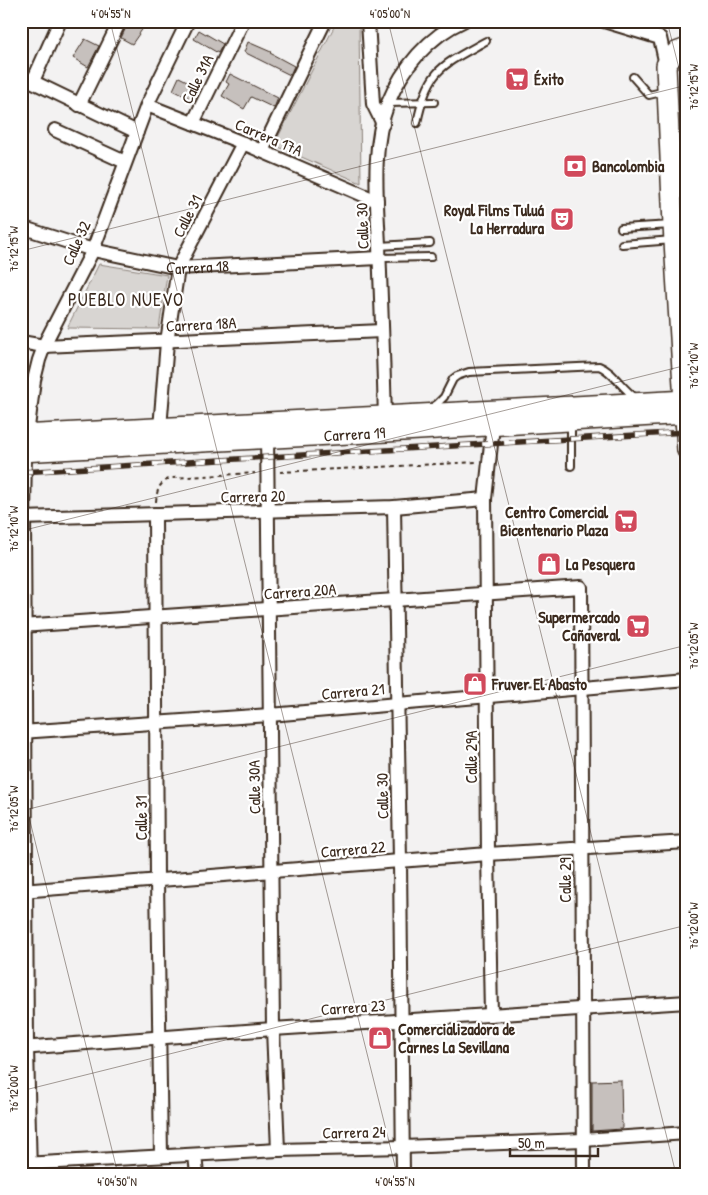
<svg xmlns="http://www.w3.org/2000/svg" width="708" height="1195" viewBox="0 0 708 1195" font-family="'Patrick Hand',sans-serif">
  <style>
    .park { fill: #d8d5d2; stroke: #8a8078 }
    .building { fill: #c6c0bd; stroke: #3b2a1e }
    .lines { fill: none; stroke-linecap: round; stroke-linejoin: round }
    .service-casing { stroke: #3b2a1e; stroke-width: 10 }
    .minor-casing { stroke: #3b2a1e; stroke-width: 16 }
    .secondary-casing { stroke: #3b2a1e; stroke-width: 22 }
    .path { stroke: #3b2a1e; stroke-width: 2; stroke-dasharray: 4 4; stroke-linecap: butt }
    .service { stroke: #fff; stroke-width: 6 }
    .minor { stroke: #fff; stroke-width: 12 }
    .secondary { stroke: #fff; stroke-width: 19 }
    .rail-casing { stroke: #3b2a1e; stroke-width: 5.5 }
    .rail { stroke: #fff; stroke-width: 4; stroke-dasharray: 11; stroke-linecap: butt }
    .ticks { fill: none; stroke: #3b2a1e; stroke-width: 1; stroke-opacity: 0.45 }
    .labels { text-anchor: middle; dominant-baseline: central; stroke-width: 4.5; stroke-linejoin: round; paint-order: stroke }
    .street-label { font-size: 16px; fill: #3b2a1e; stroke: #fff }
    .poi-label { font-size: 16px; font-weight: bold; fill: #3b2a1e; stroke: #fff; text-anchor: start }
    .neighbourhood-label { font-size: 18px; letter-spacing: 1px; fill: #3b2a1e; stroke: #fff }
    .neatline { fill: none; stroke: #3b2a1e; stroke-width: 2 }
    .ticks-label { font-size: 12px; text-anchor: middle; fill: #3b2a1e }
  </style>
  <rect width="100%" height="100%" fill="#f3f2f2"/>
  <filter id="ink" filterUnits="userSpaceOnUse"><feTurbulence type="fractalNoise" baseFrequency=".02" numOctaves="2"/><feDisplacementMap in="SourceGraphic" scale="10" xChannelSelector="R" yChannelSelector="G"/><feConvolveMatrix kernelMatrix="1 2 1 2 8 2 1 2 1" color-interpolation-filters="sRGB"/></filter>
  <g filter="url(#ink)">
    <g class="park">
      <polygon points="337,21 359,21 361,183 274,145"/>
      <polygon points="99,264 167,275 159,329 67,328"/>
    </g>
    <g class="building">
      <polygon points="129,21 148,21 132,44 121,38"/>
      <polygon points="199,30 223,44 218,53 194,39"/>
      <polygon points="85,39 99,46 88,67 73,58"/>
      <polygon points="248,42 271,52 270,53 294,66 290,75 244,52"/>
      <polygon points="230,74 278,98 274,108 251,97 244,109 222,96 229,84 226,82"/>
      <polygon points="179,77 201,88 195,101 173,90"/>
      <polygon points="621,1080 622,1129 592,1131 592,1081"/>
    </g>
    <g class="lines">
      <g class="service-casing">
        <g id="service">
          <polyline points="633,77 649,95 666,91"/>
          <polyline points="388,103 434,102"/>
          <path d="M417 123C428 69 441 66 486 41"/>
          <polyline points="621,228 672,225"/>
          <polyline points="622,244 673,240"/>
          <polyline points="379,246 430,243"/>
          <polyline points="379,258 431,257"/>
          <path d="M431 408 437 404 444 397 453 379 457 376 469 372 599 366C613 371 622 389 636 398"/>
          <polyline points="571,466 571,423"/>
        </g>
      </g>
      <g class="minor-casing">
        <g id="minor">
          <polyline points="368,21 373,104 383,124"/>
          <polyline points="604,21 660,38 666,65"/>
          <polyline points="21,76 137,132"/>
          <polyline points="33,81 60,21"/>
          <polyline points="79,105 120,21"/>
          <polyline points="147,105 243,143 377,201"/>
          <polyline points="193,123 243,21"/>
          <polyline points="55,130 125,162"/>
          <polyline points="262,151 325,21"/>
          <path id="s1" d="M21 227 93 250 178 268 379 258"/>
          <polyline points="21,342 44,346 382,331"/>
          <path d="M385 423C384 364 381 304 379 245 377 199 371 147 388 103 402 68 429 36 463 21"/>
          <polyline points="160,428 167,342 178,268 243,143"/>
          <polyline points="267,432 273,1029 278,1150"/>
          <polyline points="394,507 400,861 403,1174"/>
          <polyline points="155,514 157,880 161,1156"/>
          <polyline points="21,518 394,507 485,499"/>
          <polyline points="21,626 581,587 584,1174"/>
          <polyline points="21,732 270,715 687,679"/>
          <polyline points="21,891 488,854 687,842"/>
          <polyline points="491,1015 488,854 485,499 493,426"/>
          <polyline points="21,1048 273,1029 687,1002"/>
          <polyline points="195,1155 197,1174"/>
          <polyline points="23,1164 278,1150 403,1147 583,1140 687,1133"/>
          <polyline points="30,1174 27,1048 24,518 25,451 34,380 39,360 46,341 93,250 147,105 188,21"/>
        </g>
      </g>
      <g class="secondary-casing">
        <g id="secondary">
          <polyline points="687,48 676,52 666,65 673,225 687,450"/>
          <polyline points="21,435 687,400"/>
          <path id="s2" d="M21 452 386 432 687 414"/>
        </g>
      </g>
      <g class="path">
        <polyline points="280,472 477,462"/>
        <path d="M156 502C157 489 159 483 171 478L255 473"/>
      </g>
      <use href="#service" class="service"/>
      <use href="#minor" class="minor"/>
      <use href="#secondary" class="secondary"/>
      <g class="rail-casing">
        <polyline id="rail" points="21,472 687,432"/>
      </g>
      <use href="#rail" class="rail"/>
    </g>
  </g>
  <path class="ticks" d="M110 21 397 1174M388 21 676 1174M667 21 687 100M21 251 687 85M21 531 687 365M21 785 118 1174M21 811 687 645M21 1091 687 925"/>
  <defs>
    <g id="supermarket-square" transform="scale(1.25)"><rect x="-9" y="-9" width="18" height="18" rx="4" fill="#d1495b" stroke="#fff"/><path d="M-6-5.5h2.5l.6 2H6L4.5 2H-2.5L-4.4-4H-6ZM-1.5 3.2a1.3 1.3 0 1 0 .1 0ZM3 3.2a1.3 1.3 0 1 0 .1 0Z" fill="#fff"/></g>
    <g id="bank-square" transform="scale(1.25)"><rect x="-9" y="-9" width="18" height="18" rx="4" fill="#d1495b" stroke="#fff"/><path d="M-6-4H6V4H-6ZM0-2.3a2.3 2.3 0 1 0 0 4.6a2.3 2.3 0 1 0 0-4.6Z" fill="#fff"/></g>
    <g id="theatre-square" transform="scale(1.25)"><rect x="-9" y="-9" width="18" height="18" rx="4" fill="#d1495b" stroke="#fff"/><path d="M-5-5.5Q0-4 5-5.5V0Q5 5 0 6Q-5 5-5 0ZM-3.3-2.5H-1v1.5H-3.3ZM1-2.5H3.3v1.5H1ZM-2.8 1Q0 5.5 2.8 1Z" fill="#fff"/></g>
    <g id="shop-square" transform="scale(1.25)"><rect x="-9" y="-9" width="18" height="18" rx="4" fill="#d1495b" stroke="#fff"/><path d="M-5-2.5h2.3a2.7 3.5 0 0 1 5.4 0H5L5.5 6h-11ZM-1.5-2.5h3a1.5 2.3 0 0 0-3 0Z" fill="#fff"/></g>
  </defs>
  <g fill-rule="evenodd">
    <use href="#supermarket-square" x="517" y="79"/>
    <use href="#bank-square" x="575" y="166"/>
    <use href="#theatre-square" x="562" y="219"/>
    <use href="#supermarket-square" x="626" y="521"/>
    <use href="#shop-square" x="549" y="564"/>
    <use href="#supermarket-square" x="638" y="626"/>
    <use href="#shop-square" x="475" y="684"/>
    <use href="#shop-square" x="380" y="1038"/>
  </g>
  <g class="labels">
    <g class="street-label">
      <text transform="translate(197 79) rotate(-64)">Calle 31A</text>
      <text transform="translate(269 137) rotate(23)">Carrera 17A</text>
      <text transform="translate(187 216) rotate(-63)">Calle 31</text>
      <text transform="translate(362 226) rotate(-92)">Calle 30</text>
      <text transform="translate(76 243) rotate(-66)">Calle 32</text>
      <text stroke="none"><textPath href="#s1" startOffset="182">Carrera 18</textPath></text>
      <text transform="translate(201 324) rotate(-3)">Carrera 18A</text>
      <text stroke="none"><textPath href="#s2" startOffset="334">Carrera 19</textPath></text>
      <text transform="translate(253 496) rotate(-1)">Carrera 20</text>
      <text transform="translate(300 591) rotate(-4)">Carrera 20A</text>
      <text transform="translate(353 691) rotate(-5)">Carrera 21</text>
      <text transform="translate(471 757) rotate(-90)">Calle 29A</text>
      <text transform="translate(254 787) rotate(-91)">Calle 30A</text>
      <text transform="translate(382 796) rotate(-91)">Calle 30</text>
      <text transform="translate(141 818) rotate(-90)">Calle 31</text>
      <text transform="translate(353 849) rotate(-5)">Carrera 22</text>
      <text transform="translate(565 880) rotate(-90)">Calle 29</text>
      <text transform="translate(353 1007) rotate(-4)">Carrera 23</text>
      <text transform="translate(354 1132) rotate(-1)">Carrera 24</text>
    </g>
    <g class="poi-label">
      <text x="534" y="79">Éxito</text>
      <text x="592" y="166">Bancolombia</text>
      <text x="544" y="210" text-anchor="end">Royal Films Tuluá<tspan x="544" dy="18">La Herradura</tspan></text>
      <text x="608" y="512" text-anchor="end">Centro Comercial<tspan x="608" dy="18">Bicentenario Plaza</tspan></text>
      <text x="566" y="564">La Pesquera</text>
      <text x="620" y="617" text-anchor="end">Supermercado<tspan x="620" dy="18">Cañaveral</tspan></text>
      <text x="492" y="684">Fruver El Abasto</text>
      <text x="398" y="1029">Comercializadora de<tspan x="398" dy="18">Carnes La Sevillana</tspan></text>
    </g>
    <g class="neighbourhood-label">
      <text x="126" y="299">PUEBLO NUEVO</text>
    </g>
  </g>
  <rect width="708" height="1195" fill="none" stroke="#fff" stroke-width="55"/>
  <path d="M510 1148v8h88v-8" fill="none" stroke="#3b2a1e" stroke-width="2.5"/>
  <text x="518" y="1148" font-size="15" fill="#3b2a1e" stroke="#ffffff" stroke-width="4" paint-order="stroke">50 m</text>
  <rect x="28" y="28" width="652" height="1140" class="neatline"/>
  <g class="ticks-label">
    <text x="111" y="18">4°04'55"N</text>
    <text x="390" y="18">4°05'00"N</text>
    <text transform="translate(694 87) rotate(-90)" y="4">76°12'15"W</text>
    <text transform="translate(14 249) rotate(-90)" y="4">76°12'15"W</text>
    <text transform="translate(694 366) rotate(-90)" y="4">76°12'10"W</text>
    <text transform="translate(14 529) rotate(-90)" y="4">76°12'10"W</text>
    <text transform="translate(694 646) rotate(-90)" y="4">76°12'05"W</text>
    <text transform="translate(14 809) rotate(-90)" y="4">76°12'05"W</text>
    <text transform="translate(694 926) rotate(-90)" y="4">76°12'00"W</text>
    <text transform="translate(14 1089) rotate(-90)" y="4">76°12'00"W</text>
    <text x="117" y="1186">4°04'50"N</text>
    <text x="395" y="1186">4°04'55"N</text>
  </g>
</svg>
